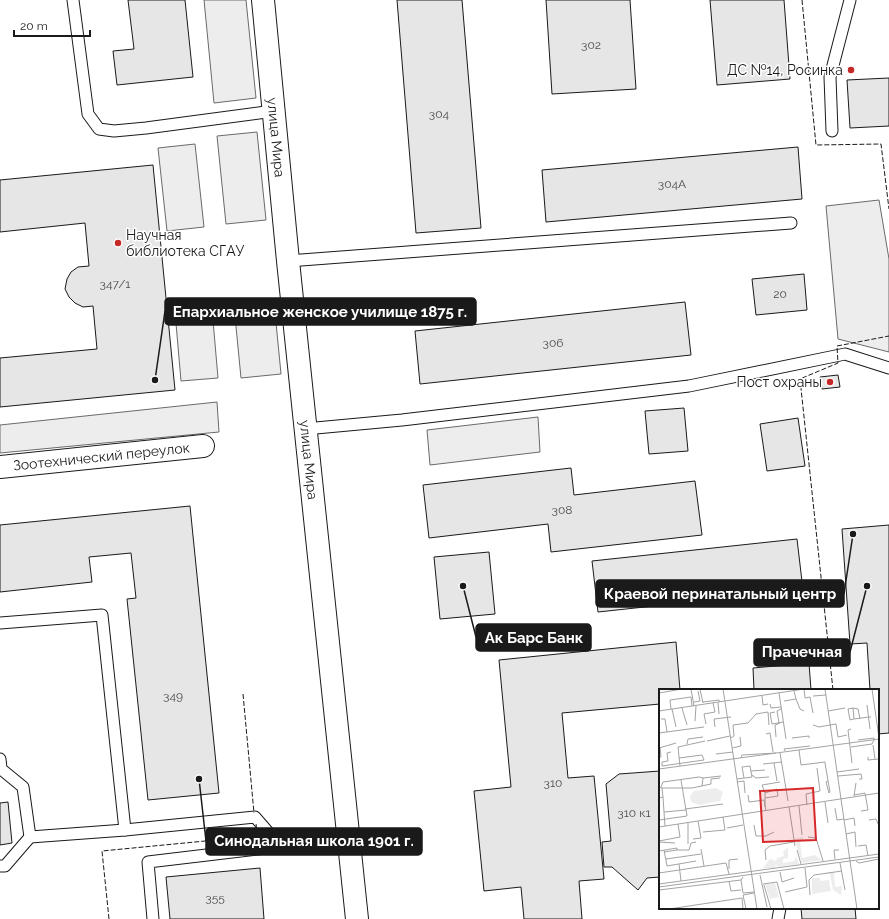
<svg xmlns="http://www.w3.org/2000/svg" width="889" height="919" viewBox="0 0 889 919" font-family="Raleway,sans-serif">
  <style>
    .built { fill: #ededed; stroke: #6a6a6a }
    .building { fill: #e6e6e6; stroke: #1a1a1a }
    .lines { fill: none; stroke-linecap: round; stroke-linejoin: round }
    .service-casing { stroke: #1a1a1a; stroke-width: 13 }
    .minor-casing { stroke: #1a1a1a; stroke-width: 24 }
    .secondary-casing { stroke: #1a1a1a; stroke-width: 24 }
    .service { stroke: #fff; stroke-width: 11 }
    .minor { stroke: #fff; stroke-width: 22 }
    .secondary { stroke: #fff; stroke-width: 22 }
    .fence { stroke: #1a1a1a; stroke-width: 1; stroke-dasharray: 5 2; stroke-linecap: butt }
    .poi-dot { fill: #c62828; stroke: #fff; stroke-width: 1.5 }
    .labels { text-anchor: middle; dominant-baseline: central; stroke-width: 3; stroke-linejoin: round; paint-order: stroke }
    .number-label { font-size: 12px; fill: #4d4d4d }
    .poi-label { font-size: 14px; fill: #1a1a1a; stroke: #fff; text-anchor: end }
    .street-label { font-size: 14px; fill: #1a1a1a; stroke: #fff }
    .inset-road { fill: none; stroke: #a3a3a3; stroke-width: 1 }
    .view { fill: #d62828; fill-opacity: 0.15; stroke: #d62828; stroke-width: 2 }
    .inset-edge { fill: none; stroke: #1a1a1a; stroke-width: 2 }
    .leader { fill: none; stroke: #1a1a1a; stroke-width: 1.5 }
    .callout-dot { fill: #1a1a1a; stroke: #fff; stroke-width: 1.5 }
    .callout { fill: #1a1a1a; stroke: #1a1a1a; stroke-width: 1.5 }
    .callout-label { font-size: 15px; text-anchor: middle; font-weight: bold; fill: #fff }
  </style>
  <rect width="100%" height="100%" fill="#fff"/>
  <g class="built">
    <polygon points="204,0 246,0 256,98 214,103"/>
    <polygon points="257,132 266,220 226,224 217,136"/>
    <polygon points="195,144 204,227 167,231 158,148"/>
    <polygon points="879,200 889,259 889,352 838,339 826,206"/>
    <polygon points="274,302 281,374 241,378 234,306"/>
    <polygon points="212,309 218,378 181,381 175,312"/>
    <polygon points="217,402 219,432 0,453 0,425"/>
    <polygon points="538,417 540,452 430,465 427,430"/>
  </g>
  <g class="building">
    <polygon points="128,0 185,0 193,77 117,85 113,51 134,49"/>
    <polygon points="397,0 462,0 481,228 416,233"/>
    <polygon points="546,0 630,0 636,89 552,94"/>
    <polygon points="710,0 784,0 790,79 717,85"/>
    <polygon points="889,78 889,126 850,128 847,80"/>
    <polygon points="798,147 802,199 546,222 542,170"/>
    <polygon points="153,165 175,390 0,407 0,358 97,349 93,306 83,307 75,303 69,297 65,289 67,279 71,272 78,267 89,266 85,223 0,232 0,180"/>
    <polygon points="804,274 807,310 756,315 752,279"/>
    <polygon points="685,302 691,355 420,384 415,331"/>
    <polygon points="838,375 840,387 822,389 820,377"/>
    <polygon points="684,408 688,451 649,454 645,411"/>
    <polygon points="798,418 805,466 767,471 760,424"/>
    <polygon points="571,468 574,495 695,481 702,535 551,552 548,524 429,538 423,485"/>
    <polygon points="190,506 219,793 148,800 127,599 136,598 131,553 89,557 92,582 0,592 0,525"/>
    <polygon points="889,525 889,733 878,734 878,690 870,690 867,643 850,644 842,529"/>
    <polygon points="797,539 803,590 598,612 592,561"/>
    <polygon points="489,552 495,614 440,619 434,557"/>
    <polygon points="676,642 680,690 660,690 660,704 562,713 568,778 594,776 604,879 579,881 582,919 524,919 521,887 484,891 474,791 511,787 499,660"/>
    <polygon points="809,663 811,690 754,690 753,668"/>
    <polygon points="660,771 660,877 647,878 638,890 612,867 604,867 602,842 611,841 606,784 619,774"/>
    <polygon points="8,802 12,843 0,845 0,803"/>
    <polygon points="260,868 264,919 170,919 166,877"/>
    <polygon points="801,908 855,908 856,919 802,919"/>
  </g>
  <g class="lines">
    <g class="service-casing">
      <g id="service">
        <polyline points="73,0 88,114 99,129 114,131 146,128 274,111"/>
        <polyline points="832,131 830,77 850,0"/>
        <polyline points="288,261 791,223"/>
        <polyline points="305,429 402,420 689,386 845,354 889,368"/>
        <polyline points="0,623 102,615 125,830 255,817 281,847"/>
        <polyline points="0,759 1,769 23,787 30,837 125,830"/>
        <polyline points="0,866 5,866 30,837"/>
        <polyline points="153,919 148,862 349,838"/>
        <polyline points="778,919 780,908"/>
      </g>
    </g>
    <g class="minor-casing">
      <g id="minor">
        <path id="s1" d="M0 467 203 446"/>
      </g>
    </g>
    <g class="secondary-casing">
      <g id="secondary">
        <path id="s2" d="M263 0 288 261 357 919"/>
      </g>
    </g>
    <use href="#service" class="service"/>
    <use href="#minor" class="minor"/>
    <use href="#secondary" class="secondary"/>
    <g class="fence">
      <polyline points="802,0 816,145 881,144 889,209"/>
      <polyline points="833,690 800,379 838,363 837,346 889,336"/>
      <polyline points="243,694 254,813"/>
      <polyline points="109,919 102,851 257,836 256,823"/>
    </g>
  </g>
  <g class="poi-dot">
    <circle cx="851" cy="70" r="4"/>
    <circle cx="118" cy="243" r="4"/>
    <circle cx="830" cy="382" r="4"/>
  </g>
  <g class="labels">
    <g class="number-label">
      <text x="591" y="45">302</text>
      <text x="439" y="114">304</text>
      <text x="672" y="184">304А</text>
      <text x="115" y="284">347/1</text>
      <text x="780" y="294">20</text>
      <text x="553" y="343">306</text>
      <text x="562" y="510">308</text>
      <text x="173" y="696">349</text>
      <text x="553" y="783">310</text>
      <text x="634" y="813">310 к1</text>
      <text x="215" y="898">355</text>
    </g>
    <g class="poi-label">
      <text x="843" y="70">ДС №14, Росинка</text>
      <text x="126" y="235" text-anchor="start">Научная<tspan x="126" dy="16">библиотека СГАУ</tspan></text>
      <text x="822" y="382">Пост охраны</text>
    </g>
    <g class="street-label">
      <text stroke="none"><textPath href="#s2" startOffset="138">улица Мира</textPath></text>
      <text stroke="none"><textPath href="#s1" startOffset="102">Зоотехнический переулок</textPath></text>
      <text stroke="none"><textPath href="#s2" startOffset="462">улица Мира</textPath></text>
    </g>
  </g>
  <g transform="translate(659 689)">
    <rect width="220" height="220" fill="#fff"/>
    <path d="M57 99 64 103 61 112 40 116 32 113 31 107 35 102ZM144 148 145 151 141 152 143 169 156 166 163 171 143 174 136 152 137 149ZM129 158V169L124 170V174L135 172 137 167 140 175 118 178 117 175 116 179H104L111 170 117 172 118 169 125 167 124 163ZM167 183H175L176 198 183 197 182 206 174 201 171 185ZM153 189H161V192L170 191 172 202 153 205ZM116 194 120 208 111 210 106 195Z" fill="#ededed"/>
    <path class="inset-road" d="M32 0 35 17M41 0 44 14M64 0 98 220M145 0 146 9 151 8 154 24M166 0 198 220M213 0 220 49M0 4 23 0M120 4 127 50M103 7 104 16 109 15M154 7 167 6M137 10 141 20 145 22M125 12 137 10 135 2M35 13 41 12 39 2M44 13 60 11 61 13M59 13 60 25M111 15 112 19 122 18M208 16 211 40M23 19 28 36M194 19 199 20 201 30M12 20 11 11 32 8 33 17M13 20 17 38M0 22 145 0M169 22 186 19M116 23 111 24 113 35 124 33M2 30H6L8 43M195 30 194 19 189 20 191 31 194 30H195L210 28H212M36 32 37 17M120 34 118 22 122 20M47 35 45 25 56 23 54 14M154 36 160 38 171 36M171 36 177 35 179 48 188 46M56 38 55 30 72 28M192 40 189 41 193 74M0 44 45 38M107 45 111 44 114 63M117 48 116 36 121 34M72 49 75 47 74 36 89 34 97 25 109 23 110 36M133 49 150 47V49M48 52 71 47M28 55 29 50 44 48M214 56 216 70M192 58 213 55 215 51V49L199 51M0 59 17 54M73 59 82 57 81 48M140 61 142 76 166 73V74L171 103 170 104 167 93 169 92M126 62 125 60 151 57M121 64 129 112M57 65 74 63M0 68H2L1 58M209 68V71L220 70M20 69 43 66 45 71M82 69 83 66 117 64M115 74 118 92M104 75 123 73M3 77 45 71M3 77V73L9 72 8 64 12 63M21 77 19 58 46 52M0 80 220 50M92 82 106 81M178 83 200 80M93 86 97 89 110 88M179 87 202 85 203 90H200M44 89 62 87M78 90 93 88 91 77 83 78 85 89M78 93 85 92 86 104M0 98 3 99 4 108 0 109M2 98 4 93 40 88 44 89 43 97M3 99H33L52 95V90L61 89M106 104 103 96 121 93M89 106 90 113 105 111 107 122M195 106 206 104 209 121 202 122M195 107 197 94M4 108 5 123 27 121M166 113 169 134M148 116 147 105 161 102 158 79M140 117 143 146M106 118V109L119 107 118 100 106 104V109M130 118 136 157M176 119 178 131 185 130M26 120 64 115M5 123 6 137M0 131 28 127 22 91M185 131 195 129 196 137M210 131 217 130 220 137M29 134V155M95 136 97 147H107L115 143M0 138 220 104M68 139 84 136M44 143 66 141 64 128M187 145 196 143 197 158M149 148 157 149 164 172M34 150 42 149 39 132M0 152 21 148 19 135M0 153 16 154M199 157 207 156 209 167M42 160 45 177M5 161 8 177 37 172M18 161H30L32 154 37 153M138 161 142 175M0 162 18 159V161L5 163M7 170 42 165M176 170 175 161H180M107 171 106 161 111 157 135 153M197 172 200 174 220 170M181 174 186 201M20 175 22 192M70 180V171L79 170M121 183 123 193 135 189M0 184 67 174 70 185M101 186 108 218M82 191 84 204 95 203M70 192 72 202 82 201M0 195 220 165M104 195 118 193 125 220M105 196 112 220M0 198 220 168M0 201 82 191 84 188M126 203 148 198 146 179M151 206 150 191 155 186 183 182M10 220 83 209 84 220M87 220 84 206 95 204"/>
    <path class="view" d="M154 99 157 151 104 153 101 102Z"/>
    <rect width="220" height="220" class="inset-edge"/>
  </g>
  <path class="leader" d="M155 380L165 311M853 534L844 594M463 586L476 637M867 586L850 652M199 779L206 841"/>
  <g class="callout-dot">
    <circle cx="155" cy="380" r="4"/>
    <circle cx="853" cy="534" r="4"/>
    <circle cx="463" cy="586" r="4"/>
    <circle cx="867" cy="586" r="4"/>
    <circle cx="199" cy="779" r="4"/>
  </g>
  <g class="callout">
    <rect x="165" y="298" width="311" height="27" rx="4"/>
    <rect x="596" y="580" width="248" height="27" rx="4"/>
    <rect x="476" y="624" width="115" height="27" rx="4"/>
    <rect x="754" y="639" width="96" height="27" rx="4"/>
    <rect x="206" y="828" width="216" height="27" rx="4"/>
  </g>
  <g class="callout-label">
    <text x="320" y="317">Епархиальное женское училище 1875 г.</text>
    <text x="720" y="599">Краевой перинатальный центр</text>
    <text x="534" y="643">Ак Барс Банк</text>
    <text x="802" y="657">Прачечная</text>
    <text x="314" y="846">Синодальная школа 1901 г.</text>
  </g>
  <path d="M14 30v6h76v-6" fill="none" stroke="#1a1a1a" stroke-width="2"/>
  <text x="20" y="30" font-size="12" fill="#1a1a1a" stroke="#ffffff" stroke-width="3" paint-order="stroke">20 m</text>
</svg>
